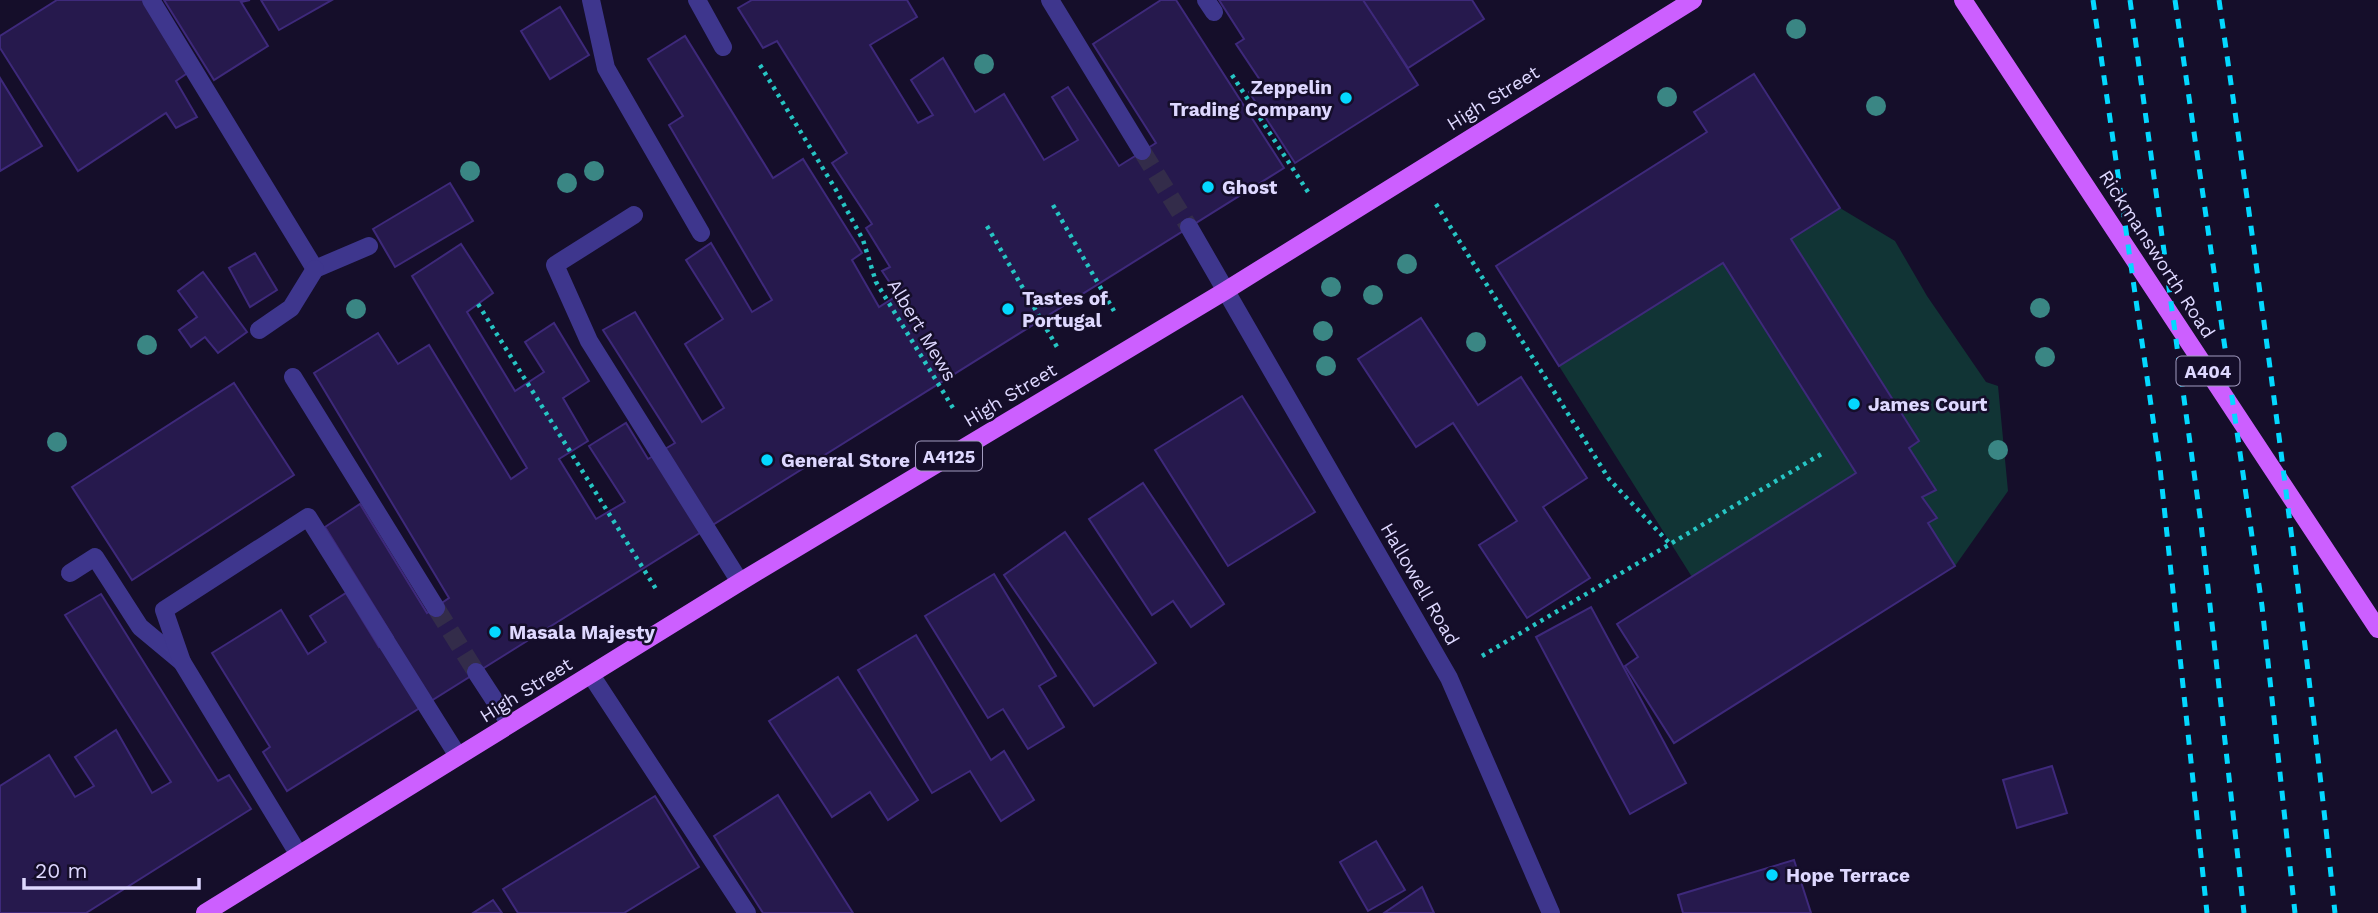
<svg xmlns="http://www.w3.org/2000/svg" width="2378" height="913" viewBox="0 0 2378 913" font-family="'Work Sans',sans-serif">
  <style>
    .green { fill: #113435 }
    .building { fill: #26194d; stroke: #3e297b; stroke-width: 2 }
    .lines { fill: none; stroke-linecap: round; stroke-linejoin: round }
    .minor-tunnel { stroke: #332c4a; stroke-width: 18; stroke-dasharray: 18 9; stroke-linecap: butt }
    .path { stroke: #26c5c4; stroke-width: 4.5; stroke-dasharray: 3.5 5; stroke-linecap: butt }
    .minor { stroke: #3e368d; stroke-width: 18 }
    .major { stroke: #cc5fff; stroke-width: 18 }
    .rail { stroke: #04d8ff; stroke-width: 5; stroke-dasharray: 10 9; stroke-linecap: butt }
    .tree { fill: #3a8684 }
    .poi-dot { fill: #04d8ff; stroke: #150e2a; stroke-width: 2.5 }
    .labels { text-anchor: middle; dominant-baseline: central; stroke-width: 5; stroke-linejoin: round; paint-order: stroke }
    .shield { fill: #150e2a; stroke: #a29bbf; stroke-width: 2 }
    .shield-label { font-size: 18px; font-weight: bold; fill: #ded8ff }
    .poi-label { font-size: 19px; font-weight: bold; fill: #ded8ff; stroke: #150e2a; text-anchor: start }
    .street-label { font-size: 19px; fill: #ded8ff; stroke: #150e2a }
  </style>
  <rect width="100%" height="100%" fill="#150e2a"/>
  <g class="green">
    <polygon points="1840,208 1895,241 1927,296 1986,382 1998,386 2008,491 1955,566 1928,523 1936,518 1922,497 1936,490 1909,448 1919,441 1791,239"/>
    <polygon points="1723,263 1856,473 1692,577 1559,366"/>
  </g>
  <g class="building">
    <polygon points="57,0 148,0 189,72 176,81 197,117 176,128 166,113 78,171 0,48 0,36"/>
    <polygon points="164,0 250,0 241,2 268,46 214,80"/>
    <polygon points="261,0 332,0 279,30"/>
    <polygon points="752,0 907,0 917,17 870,45 918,123 933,115 911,80 943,58 975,112 1004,94 1044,160 1078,140 1052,97 1068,87 1119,166 1156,143 1093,44 1161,0 1176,0 1284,168 287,791 263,752 270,747 212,653 281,610 308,654 326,642 310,616 346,593 379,647 393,637 325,527 360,504 427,613 449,598 314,373 378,333 398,364 429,345 511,479 527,468 412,276 461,244 493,293 467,312 515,391 544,372 525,342 554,323 589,381 563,398 588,441 559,459 596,519 625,502 589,446 626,423 648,459 675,443 603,330 635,312 702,422 724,408 685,344 723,319 686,260 711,243 752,312 772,300 669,125 683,116 648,59 685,36 773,178 803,159 862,253 852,260 879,307 898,295 882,271 890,267 866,228 872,224 832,163 847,153 777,41 763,48 738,8"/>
    <polygon points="1219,0 1364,0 1418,85 1295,163 1249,92 1262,83 1236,44 1244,39"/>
    <polygon points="1363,0 1472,0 1484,19 1408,68"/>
    <polygon points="560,7 589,55 550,79 521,31"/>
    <polygon points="1754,74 1840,208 1791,239 1919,441 1909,448 1936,490 1922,497 1937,518 1928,523 1955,566 1674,743 1625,666 1638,657 1617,624 1856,473 1723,263 1559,366 1496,266 1707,132 1694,112"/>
    <polygon points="0,78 42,146 0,171"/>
    <polygon points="450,183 473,221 395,267 373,229"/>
    <polygon points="255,253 277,290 250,307 229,268"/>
    <polygon points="203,272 247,332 218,353 205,337 191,347 179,330 197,317 178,291"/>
    <polygon points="1421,318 1478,405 1521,377 1587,478 1543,507 1590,578 1527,618 1479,545 1517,521 1453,423 1416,447 1358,359"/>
    <polygon points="234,383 294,475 132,580 72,487"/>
    <polygon points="1242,396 1315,512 1228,566 1155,450"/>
    <polygon points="1143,483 1224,604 1191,627 1173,601 1152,615 1089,519"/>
    <polygon points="1065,532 1156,663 1094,706 1004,575"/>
    <polygon points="994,574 1056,676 1039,686 1064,727 1028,749 1003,709 988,718 925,616"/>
    <polygon points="101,594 218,781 229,775 251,809 86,913 0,913 0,786 49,755 75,797 94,786 75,757 116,730 152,793 171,782 65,615"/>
    <polygon points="1591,607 1686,783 1630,814 1536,637"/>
    <polygon points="916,635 991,760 1004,751 1034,800 1001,821 970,771 932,793 858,670"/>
    <polygon points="838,677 918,800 888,820 870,792 832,817 769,721"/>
    <polygon points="2052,766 2067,813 2017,828 2003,780"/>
    <polygon points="778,795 853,913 763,913 722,849 714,836"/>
    <polygon points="655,796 699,867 624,913 518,913 503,889"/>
    <polygon points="1376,841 1405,890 1368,911 1340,862"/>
    <polygon points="1794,860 1811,913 1683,913 1678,895"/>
    <polygon points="1422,887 1434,913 1384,913"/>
    <polygon points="493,900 502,913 473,913"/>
  </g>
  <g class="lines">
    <g class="minor-tunnel">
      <polyline points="1142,151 1189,227"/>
      <polyline points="436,608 476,672"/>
    </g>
    <g class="path">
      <polyline points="760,65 836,190 863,240 876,282 953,408"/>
      <polyline points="1232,75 1308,192"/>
      <polyline points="1436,204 1609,479 1671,545"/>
      <polyline points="1053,205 1114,311"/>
      <polyline points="987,226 1057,347"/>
      <polyline points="478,304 656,589"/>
      <polyline points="1482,656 1823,453"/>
    </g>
    <g class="minor">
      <polyline points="151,0 315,269 369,246"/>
      <polyline points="591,0 606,68 701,233"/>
      <polyline points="697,0 723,47"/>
      <polyline points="1050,0 1142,151"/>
      <polyline points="1206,0 1214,12"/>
      <polyline points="634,215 555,265 589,341 740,582"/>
      <polyline points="1189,227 1449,678 1551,913"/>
      <polyline points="259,330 291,308 315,269"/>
      <polyline points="293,377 436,608"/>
      <polyline points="70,573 95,557 140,627 182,662"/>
      <polyline points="476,672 510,724"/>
      <polyline points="591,675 747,913"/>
      <polyline points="299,855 182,662 164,610 308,517 458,756"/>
    </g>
    <g class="major">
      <polyline points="1963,0 2378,629"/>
      <polyline points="205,913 740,582 1225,291 1693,0"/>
    </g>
    <g class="rail">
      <polyline points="2093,0 2160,468 2207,913"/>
      <polyline points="2130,0 2201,524 2244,913"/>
      <polyline points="2175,0 2262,606 2295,913"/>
      <path d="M2219 0C2263 304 2303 608 2335 913"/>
    </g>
  </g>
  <g class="tree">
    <circle cx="1796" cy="29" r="10"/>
    <circle cx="984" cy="64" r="10"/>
    <circle cx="1667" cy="97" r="10"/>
    <circle cx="1876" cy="106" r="10"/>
    <circle cx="470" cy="171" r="10"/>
    <circle cx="594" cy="171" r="10"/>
    <circle cx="567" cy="183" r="10"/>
    <circle cx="1407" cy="264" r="10"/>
    <circle cx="1331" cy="287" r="10"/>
    <circle cx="1373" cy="295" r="10"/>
    <circle cx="2040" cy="308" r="10"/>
    <circle cx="356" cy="309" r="10"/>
    <circle cx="1323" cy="331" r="10"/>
    <circle cx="1476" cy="342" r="10"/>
    <circle cx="147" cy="345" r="10"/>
    <circle cx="2045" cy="357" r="10"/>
    <circle cx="1326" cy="366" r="10"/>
    <circle cx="57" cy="442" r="10"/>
    <circle cx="1998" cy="450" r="10"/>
  </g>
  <g class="poi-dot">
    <circle cx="1346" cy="98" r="7"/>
    <circle cx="1208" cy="187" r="7"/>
    <circle cx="1008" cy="309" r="7"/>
    <circle cx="1854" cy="404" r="7"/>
    <circle cx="767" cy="460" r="7"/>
    <circle cx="495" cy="632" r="7"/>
    <circle cx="1772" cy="875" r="7"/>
  </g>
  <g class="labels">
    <g class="shield">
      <rect x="2176.5" y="356.5" width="63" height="29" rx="5"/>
      <rect x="916" y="441.5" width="66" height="29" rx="5"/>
    </g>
    <g class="shield-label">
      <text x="2208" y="371">A404</text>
      <text x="949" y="456">A4125</text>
    </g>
    <g class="poi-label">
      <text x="1332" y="87" text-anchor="end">Zeppelin<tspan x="1332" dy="22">Trading Company</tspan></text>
      <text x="1222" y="187">Ghost</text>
      <text x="1022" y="298">Tastes of<tspan x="1022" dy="22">Portugal</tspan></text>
      <text x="1868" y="404">James Court</text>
      <text x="781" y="460">General Store</text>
      <text x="509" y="632">Masala Majesty</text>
      <text x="1786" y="875">Hope Terrace</text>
    </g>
    <g class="street-label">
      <text transform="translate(1493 98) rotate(-32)">High Street</text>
      <text transform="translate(2157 254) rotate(57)">Rickmansworth Road</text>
      <text transform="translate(922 330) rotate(59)">Albert Mews</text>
      <text transform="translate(1010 395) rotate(-31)">High Street</text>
      <text transform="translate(1420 584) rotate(60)">Hallowell Road</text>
      <text transform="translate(526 690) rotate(-32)">High Street</text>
    </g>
  </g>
  <path d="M24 878v10h175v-10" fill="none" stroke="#ded8ff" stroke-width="3.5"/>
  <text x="35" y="878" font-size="21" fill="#ded8ff" stroke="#150e2a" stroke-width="5" paint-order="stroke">20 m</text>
</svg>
